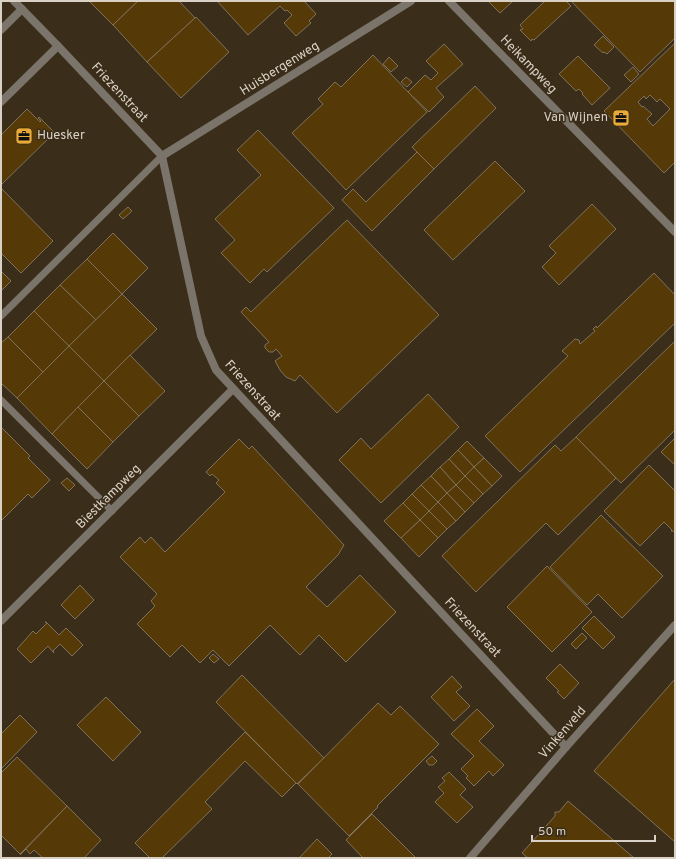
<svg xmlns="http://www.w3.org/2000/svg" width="676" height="859" viewBox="0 0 676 859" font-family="Overpass,sans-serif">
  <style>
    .building { fill: #553a08; stroke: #80715b; fill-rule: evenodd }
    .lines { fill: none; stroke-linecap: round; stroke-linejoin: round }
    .lane { stroke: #7b746b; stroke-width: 7 }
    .street { stroke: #7b746b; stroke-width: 8 }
    .labels { text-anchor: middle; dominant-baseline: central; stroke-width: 3; stroke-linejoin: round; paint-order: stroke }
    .street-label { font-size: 13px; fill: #d9d1c5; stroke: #3a2d19 }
    .poi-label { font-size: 13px; fill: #d9d1c5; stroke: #3a2d19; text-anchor: end }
  </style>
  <rect width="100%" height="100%" fill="#3a2d19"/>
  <g class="building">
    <polygon points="89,1 138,1 113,25"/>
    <polygon points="138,1 179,1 195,18 147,62 113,25"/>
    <polygon points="217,1 304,1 316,14 309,21 311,23 296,36 284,23 292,15 287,10 285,11 280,6 248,35"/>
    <polygon points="488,1 513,1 500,13"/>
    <polygon points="543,1 566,1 571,6 534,40 532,39 531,41 520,30 523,29 520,25 544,2"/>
    <polygon points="571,1 675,1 675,38 640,72"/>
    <polygon points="196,17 229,52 181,98 147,62"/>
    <polygon points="603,36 614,47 607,54 604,52 603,53 594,45"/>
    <path d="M675 43V162L664 173 604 111ZM650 95 657 102 660 99 670 109 653 126 647 119 652 114 643 106 642 107 638 102 644 96 646 99Z"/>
    <polygon points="444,44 463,64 436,88 444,97 429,112 408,92 425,75 431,80 438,73 426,61"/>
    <polygon points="373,55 427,112 346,190 292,133 323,104 318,99 335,82 341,87"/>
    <polygon points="578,56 610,88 592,105 582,94 583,93 579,89 576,91 559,74"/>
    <polygon points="389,57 398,66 391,72 383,64"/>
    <polygon points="633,67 639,74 631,82 624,75"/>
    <polygon points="406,77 412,82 407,87 401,82"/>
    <polygon points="475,86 496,108 434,169 412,147"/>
    <polygon points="27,109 40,122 41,121 38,118 39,117 56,134 55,135 53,134 1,185 1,135"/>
    <polygon points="258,130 334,208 267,272 264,269 250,283 221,253 235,240 215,219 261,175 237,150"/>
    <polygon points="417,152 434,169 372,231 342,200 353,189 366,202"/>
    <polygon points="495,161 525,191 453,260 424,230"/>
    <polygon points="1,188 53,241 21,273 1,253"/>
    <polygon points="592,204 616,229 559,285 542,267 556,253 549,246"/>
    <polygon points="128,207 132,211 123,219 119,215"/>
    <polygon points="347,220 439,315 337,413 300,375 295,381 286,377 280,370 275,361 282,356 276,349 273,352 269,352 265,348 265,345 269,342 241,312 246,307 251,312"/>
    <polygon points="113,233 148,268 122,294 87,259"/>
    <polygon points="87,259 122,294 96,320 60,285"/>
    <polygon points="1,271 11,281 1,291"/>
    <polygon points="654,273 675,295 675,323 520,472 485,436 568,356 562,351 575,339 579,340 580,344 595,331 593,329 596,326 597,328"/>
    <polygon points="60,285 96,320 69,346 34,311"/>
    <polygon points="122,294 157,329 104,381 69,346"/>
    <polygon points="34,311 69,346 43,372 8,337"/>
    <polygon points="8,337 43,372 17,398 1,383 1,343"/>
    <polygon points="675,341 675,430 621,483 576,437"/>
    <polygon points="69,346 104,381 52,434 17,398"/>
    <polygon points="130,355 165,391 139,416 104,381"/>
    <polygon points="104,381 139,416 113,442 78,407"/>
    <polygon points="428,394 459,427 381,503 339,460 361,438 371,449"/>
    <polygon points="78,407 113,442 87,469 52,434"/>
    <polygon points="1,427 30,456 28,458 50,480 32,498 28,494 1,521"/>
    <polygon points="576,437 616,478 558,535 546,523 476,592 442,556 555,445 561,451"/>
    <polygon points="675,438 675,465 661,452"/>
    <polygon points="239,439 249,449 252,446 344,545 338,555 306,587 327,607 360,575 396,612 346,662 319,635 300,655 270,625 229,666 213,650 200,663 182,645 170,657 137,624 155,606 151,601 157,594 120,557 140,537 145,543 151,537 165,552 225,492 216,483 219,480 212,474 210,476 206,472"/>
    <polygon points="467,441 484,458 474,467 458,450"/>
    <polygon points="458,450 474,467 465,476 449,459"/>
    <polygon points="484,458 502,476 492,486 474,467"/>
    <polygon points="449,459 465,476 456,485 440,467"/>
    <polygon points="649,465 675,491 675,533 673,531 671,531 672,530 664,522 640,546 604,511"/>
    <polygon points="440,467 456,485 447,493 431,476"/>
    <polygon points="474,467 492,486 483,494 465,476"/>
    <polygon points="431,476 447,493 438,502 421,485"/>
    <polygon points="465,476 483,494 474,503 456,485"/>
    <polygon points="67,478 75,485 69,491 61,483"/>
    <polygon points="421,485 438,502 429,511 412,494"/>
    <polygon points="456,485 474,503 465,512 447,493"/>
    <polygon points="447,493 465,512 456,521 438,502"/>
    <polygon points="412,494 429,511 420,520 403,503"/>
    <polygon points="438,502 456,521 447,529 429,511"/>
    <polygon points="403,503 420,520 401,538 384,521"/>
    <polygon points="429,511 447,529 438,538 420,520"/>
    <polygon points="601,515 663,576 622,618 598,594 587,605 550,567"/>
    <polygon points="420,520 438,538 419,557 401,538"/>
    <polygon points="547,566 592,612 552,652 507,607"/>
    <polygon points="80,585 94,600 75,619 61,605"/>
    <polygon points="594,616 615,637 603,649 582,628"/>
    <polygon points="45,622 46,622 59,635 66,628 83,645 72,656 60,644 53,651 54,653 48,646 31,663 17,649 33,631 36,634 47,623"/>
    <polygon points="582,633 587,638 576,649 571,644"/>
    <polygon points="213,654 219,659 214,663 209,658"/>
    <polygon points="560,664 579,683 564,699 557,692 559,691 546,678"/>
    <polygon points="242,675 324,758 297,784 216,702"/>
    <polygon points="452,676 462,687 456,692 470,706 454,721 431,697"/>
    <polygon points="675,679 675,842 594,771"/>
    <polygon points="106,697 141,732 113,761 77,725"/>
    <polygon points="378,703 391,715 400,706 439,744 377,806 378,807 349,836 298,784"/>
    <polygon points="477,709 494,726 479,741 504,765 493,776 489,771 474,786 466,778 468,776 461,769 474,756 451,734"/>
    <polygon points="20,715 37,732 1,769 1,734"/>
    <polygon points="245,732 296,783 282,797 245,761 205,802 212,809 162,858 150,858 135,843"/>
    <polygon points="432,756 437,761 433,765 429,765 426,761"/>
    <polygon points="17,757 67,806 20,854 1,835 1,773"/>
    <polygon points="449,772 466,789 460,795 473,807 457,823 435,802 444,793 438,787 445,781 442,778"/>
    <polygon points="568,801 634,858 528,858 522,853 555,816 555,812 559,812"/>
    <polygon points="67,806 101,840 84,858 43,858 34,850 30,854 26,849 20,855"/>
    <polygon points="372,814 416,858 363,858 346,840"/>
    <polygon points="317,839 332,854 328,858 299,858"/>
  </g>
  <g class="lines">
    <g class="lane">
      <polyline points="1,316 162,156"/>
      <polyline points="1,400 112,511"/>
    </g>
    <g class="street">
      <polyline points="14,1 58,46 162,156 201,336 216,370 566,747"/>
      <polyline points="449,1 675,232"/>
      <polyline points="1,30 22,9"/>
      <polyline points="1,102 58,46"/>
      <polyline points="162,156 411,1"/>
      <polyline points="1,621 233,389"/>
      <polyline points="470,858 566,747 675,625"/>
    </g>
  </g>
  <defs>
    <g id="office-square" transform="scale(0.9)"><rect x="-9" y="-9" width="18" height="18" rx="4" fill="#eaaa38" stroke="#3a2d19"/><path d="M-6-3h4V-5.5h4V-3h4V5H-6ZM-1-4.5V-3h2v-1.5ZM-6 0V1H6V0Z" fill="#111"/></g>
  </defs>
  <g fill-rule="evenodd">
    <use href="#office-square" x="621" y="118"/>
    <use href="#office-square" x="24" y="136"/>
  </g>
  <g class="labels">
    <g class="street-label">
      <text transform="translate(528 65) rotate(46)">Heikampweg</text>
      <text transform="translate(280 69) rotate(-32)">Huisbergenweg</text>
      <text transform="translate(119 93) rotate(47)">Friezenstraat</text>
      <text transform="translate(252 391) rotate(48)">Friezenstraat</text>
      <text transform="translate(109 497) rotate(-45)">Biestkampweg</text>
      <text transform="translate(472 628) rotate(47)">Friezenstraat</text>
      <text transform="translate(563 733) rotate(-49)">Vinkenveld</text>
    </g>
    <g class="poi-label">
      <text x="608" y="118">Van Wijnen</text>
      <text x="37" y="136" text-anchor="start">Huesker</text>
    </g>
  </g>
  <rect width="676" height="859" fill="none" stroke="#d9d1c5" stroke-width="4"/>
  <path d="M532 835v6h123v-6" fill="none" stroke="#d9d1c5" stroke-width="2"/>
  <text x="538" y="835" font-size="12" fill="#d9d1c5" stroke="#3a2d19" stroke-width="3" paint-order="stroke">50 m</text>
</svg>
